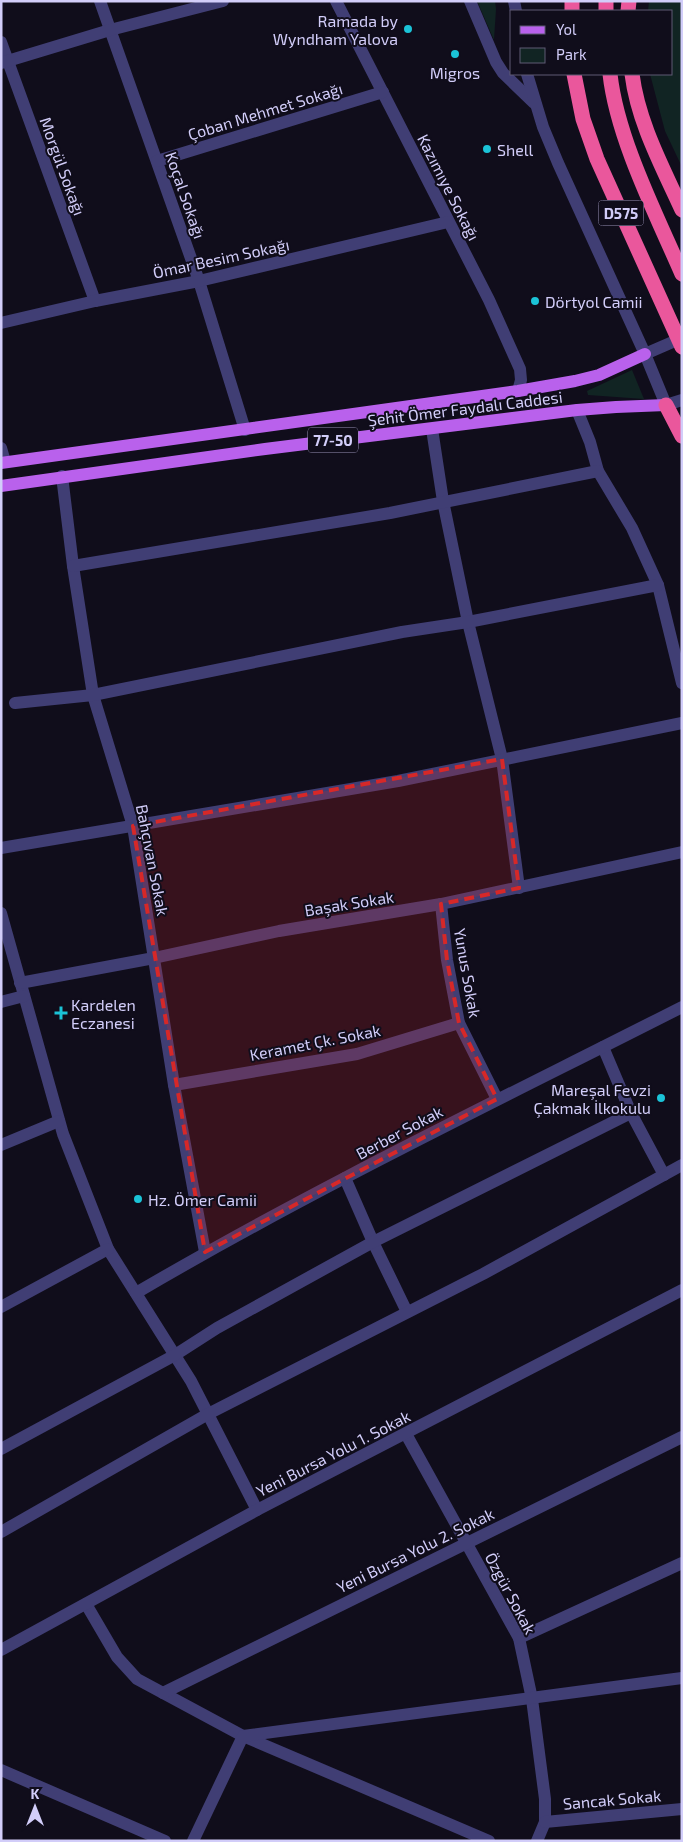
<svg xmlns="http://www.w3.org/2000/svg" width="683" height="1842" viewBox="0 0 683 1842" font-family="'Exo 2',sans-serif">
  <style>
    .green { fill: #112423 }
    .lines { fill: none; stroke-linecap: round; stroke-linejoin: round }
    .street { stroke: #403e74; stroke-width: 12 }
    .primary { stroke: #b961ec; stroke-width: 12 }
    .highway { stroke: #ea579c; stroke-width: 15 }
    .highway-bridge { stroke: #ea579c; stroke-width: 15 }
    .marked { fill: #d62828; fill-opacity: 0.2; stroke: #d62828; stroke-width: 4; stroke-dasharray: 10 6; stroke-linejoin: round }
    .poi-dot { fill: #1bc3d7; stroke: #100d1b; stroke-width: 2 }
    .labels { text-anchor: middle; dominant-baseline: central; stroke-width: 4; stroke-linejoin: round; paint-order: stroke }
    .shield { fill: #100d1b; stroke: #9893b6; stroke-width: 1 }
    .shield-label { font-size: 15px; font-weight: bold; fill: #d2cdf9 }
    .poi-label { font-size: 16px; fill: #d2cdf9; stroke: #100d1b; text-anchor: start }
    .street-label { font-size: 16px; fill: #d2cdf9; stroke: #100d1b }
  </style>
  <rect width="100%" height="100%" fill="#100d1b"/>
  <g class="green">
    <polygon points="477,1 495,1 496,9 494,40"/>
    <polygon points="649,1 682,1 682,167 665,131 650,74 672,74 672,11 648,11"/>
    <polygon points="632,370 644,399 588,395 587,391"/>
  </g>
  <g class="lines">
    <g class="street">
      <polyline points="100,1 199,281 245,430"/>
      <polyline points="336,1 489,300 520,369 521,380 518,391"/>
      <polyline points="470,1 496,62 503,73 534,103"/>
      <polyline points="514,1 516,11"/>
      <polyline points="1,42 95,301"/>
      <polyline points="1,63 110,30 223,1"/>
      <polyline points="527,74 543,127 558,163 645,354"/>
      <polyline points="157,161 383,92"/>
      <polyline points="1,323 95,301 199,281 448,222"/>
      <polyline points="682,338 645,354 666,405 682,400"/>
      <polyline points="577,410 590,442 598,471 632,528 658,585 682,683"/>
      <polyline points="432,429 443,501 468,622 502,759 519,888"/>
      <polyline points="1,448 5,462"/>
      <polyline points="62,476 73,566 93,695 133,826 174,1085 205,1252"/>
      <polyline points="73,566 390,513 598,471"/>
      <polyline points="15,703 93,695 402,632 468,622 658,585"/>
      <polyline points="1,848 398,781 682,723"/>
      <polyline points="441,904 447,960 459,1023 497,1099"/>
      <polyline points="1,913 63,1134 108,1249 191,1381 257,1510"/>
      <polyline points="20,983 154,958 279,931 441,904 682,852"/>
      <polyline points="1,1002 24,996"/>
      <polyline points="603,1047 631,1113 664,1175"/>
      <polyline points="174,1085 357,1054 459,1023"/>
      <polyline points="1,1145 59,1121"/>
      <polyline points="345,1178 373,1242 407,1312"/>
      <path d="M136 1293C313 1189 499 1100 682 1007"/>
      <polyline points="1,1307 108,1249"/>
      <polyline points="406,1434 519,1638 532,1699 545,1799 545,1822 537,1841"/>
      <polyline points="1,1449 175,1355 217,1328 373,1242 631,1113"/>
      <polyline points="1,1532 208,1414 483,1274 682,1165"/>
      <polyline points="86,1604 117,1657 137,1679 243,1736 489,1841"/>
      <polyline points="519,1638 682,1563"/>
      <polyline points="1,1650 257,1510 682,1290"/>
      <polyline points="163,1693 682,1437"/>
      <polyline points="1,1770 165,1841"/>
      <polyline points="545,1822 682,1809"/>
      <polyline points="193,1841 243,1736 682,1678"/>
    </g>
    <g class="primary">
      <polyline points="1,463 518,391 575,381 599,375 645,354"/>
      <polyline points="1,486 265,449 577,410 616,407 666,405"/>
    </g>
    <g class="highway">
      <polyline points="572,1 572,11"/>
      <polyline points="606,11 606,1"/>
      <polyline points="628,11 629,1"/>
      <path d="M610 74C617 138 656 214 682 274"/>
      <path d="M632 74C638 122 662 166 682 210"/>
      <polyline points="666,405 682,436"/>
    </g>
    <polyline class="highway-bridge" points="574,74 583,119 597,159 682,347"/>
  </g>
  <path class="marked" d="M502 759 519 888 441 904 447 960 459 1023 497 1099 205 1252 133 826Z"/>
  <g class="poi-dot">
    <circle cx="408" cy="29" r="5"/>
    <circle cx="455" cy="54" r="5"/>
    <circle cx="487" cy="149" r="5"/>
    <circle cx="535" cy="301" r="5"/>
    <path d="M58.5 1005.5h5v5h5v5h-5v5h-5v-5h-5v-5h5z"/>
    <circle cx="661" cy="1098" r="5"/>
    <circle cx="138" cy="1199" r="5"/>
  </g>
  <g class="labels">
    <g class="shield">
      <rect x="598.5" y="200.5" width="45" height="25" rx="4"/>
      <rect x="308" y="427.5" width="50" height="25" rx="4"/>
    </g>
    <g class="shield-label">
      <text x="621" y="213">D575</text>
      <text x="333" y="440">77-50</text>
    </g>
    <g class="poi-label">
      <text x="398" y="20" text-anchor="end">Ramada by<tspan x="398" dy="18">Wyndham Yalova</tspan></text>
      <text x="455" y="72" text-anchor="middle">Migros</text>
      <text x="497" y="149">Shell</text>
      <text x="545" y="301">Dörtyol Camii</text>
      <text x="71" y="1004">Kardelen<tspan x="71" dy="18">Eczanesi</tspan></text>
      <text x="651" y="1089" text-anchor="end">Mareşal Fevzi<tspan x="651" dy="18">Çakmak İlkokulu</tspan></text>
      <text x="148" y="1199">Hz. Ömer Camii</text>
    </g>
    <g class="street-label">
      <text transform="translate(265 111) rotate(-17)">Çoban Mehmet Sokağı</text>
      <text transform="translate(63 166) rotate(70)">Morgül Sokağı</text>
      <text transform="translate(449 187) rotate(63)">Kazımıye Sokağı</text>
      <text transform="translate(186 195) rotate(71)">Koçal Sokağı</text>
      <text transform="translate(221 258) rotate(-12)">Ömar Besim Sokağı</text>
      <text transform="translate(465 408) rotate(-7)">Şehit Ömer Faydalı Caddesi</text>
      <text transform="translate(153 860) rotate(79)">Bahçıvan Sokak</text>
      <text transform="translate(349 903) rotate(-9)">Başak Sokak</text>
      <text transform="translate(468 973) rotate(80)">Yunus Sokak</text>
      <text transform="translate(315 1042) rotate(-11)">Keramet Çk. Sokak</text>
      <text transform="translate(399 1132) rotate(-28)">Berber Sokak</text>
      <text transform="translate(333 1453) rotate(-27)">Yeni Bursa Yolu 1. Sokak</text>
      <text transform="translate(415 1550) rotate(-26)">Yeni Bursa Yolu 2. Sokak</text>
      <text transform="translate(511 1593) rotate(62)">Özgür Sokak</text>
      <text transform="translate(612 1799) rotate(-5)">Sancak Sokak</text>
    </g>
  </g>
  <rect width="683" height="1842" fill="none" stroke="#d2cdf9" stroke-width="5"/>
  <rect x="510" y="10" width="162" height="65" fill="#100d1b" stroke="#5e5a74"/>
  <rect x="520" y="26" width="25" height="8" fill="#b961ec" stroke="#5e5a74"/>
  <text x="556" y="35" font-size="15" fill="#d2cdf9">Yol</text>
  <rect x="520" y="48" width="25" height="15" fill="#112423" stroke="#5e5a74"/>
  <text x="556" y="60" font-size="15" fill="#d2cdf9">Park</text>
  <g transform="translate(35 1807)" stroke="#100d1b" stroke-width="4" paint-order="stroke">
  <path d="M0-4L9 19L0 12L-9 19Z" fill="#d2cdf9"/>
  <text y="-8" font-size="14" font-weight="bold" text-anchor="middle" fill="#d2cdf9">K</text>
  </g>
</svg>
